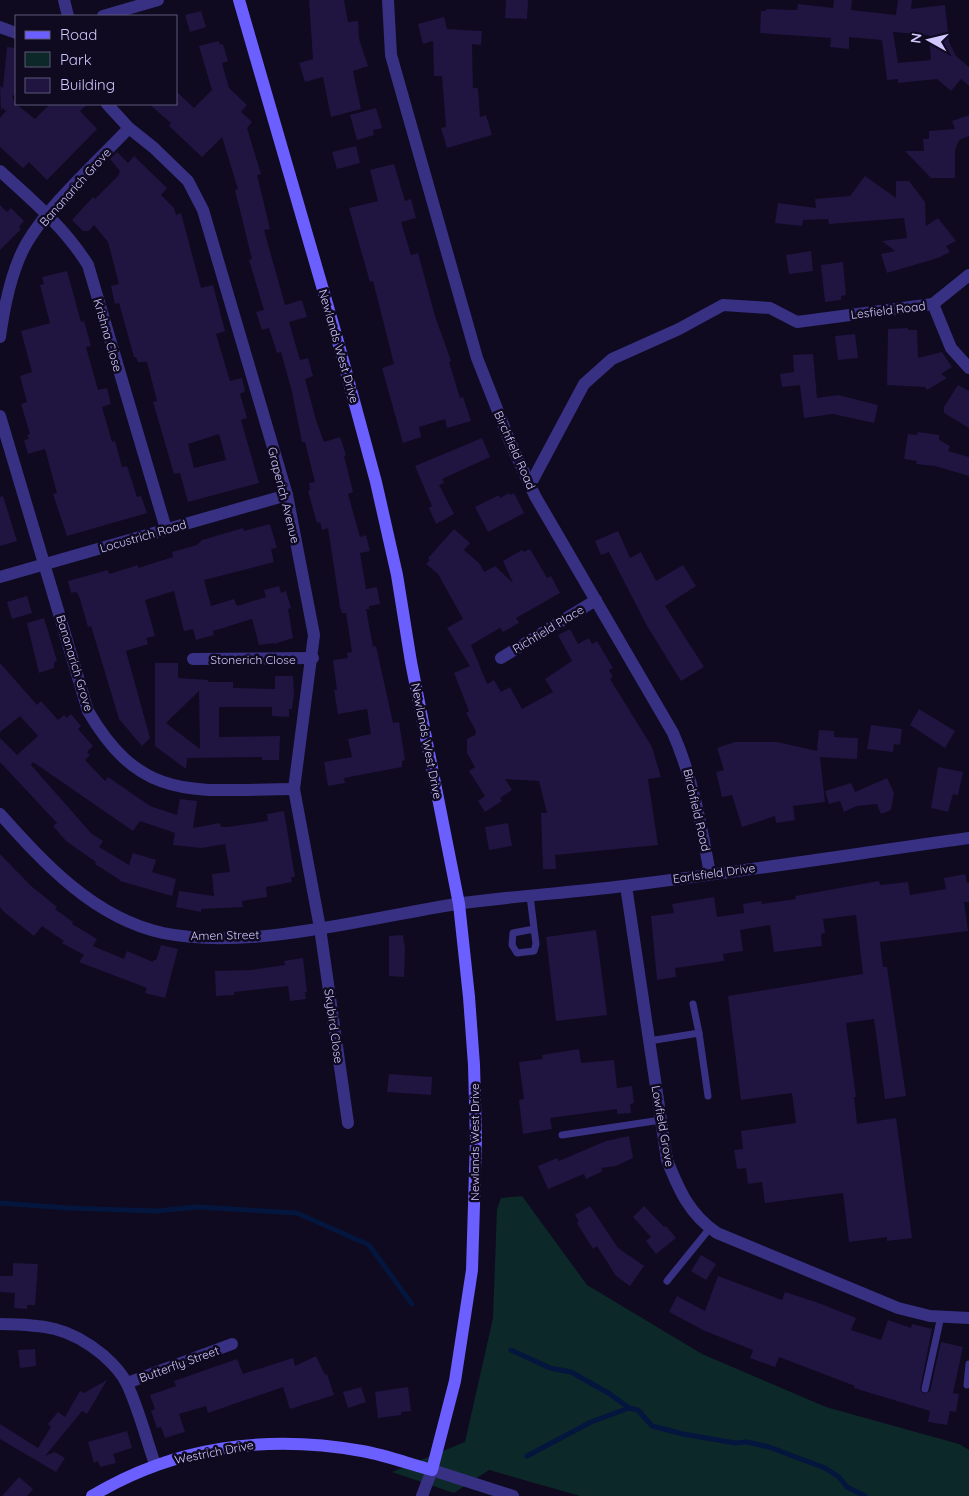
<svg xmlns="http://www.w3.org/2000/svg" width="969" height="1496" viewBox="0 0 969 1496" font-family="Quicksand,sans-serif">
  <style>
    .green { fill: #0c2829 }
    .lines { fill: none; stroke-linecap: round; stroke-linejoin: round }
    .stream { stroke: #04163e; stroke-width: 5 }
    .building { fill: #201441; fill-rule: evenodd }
    .lane { stroke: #383083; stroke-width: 7 }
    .street { stroke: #383083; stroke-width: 12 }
    .secondary { stroke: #6c5fff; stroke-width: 12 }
    .labels { text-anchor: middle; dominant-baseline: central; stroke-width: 5; stroke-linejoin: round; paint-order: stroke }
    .street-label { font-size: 12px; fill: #d1c8ff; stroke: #0f0a1f }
  </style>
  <rect width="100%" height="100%" fill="#0f0a1f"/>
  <polygon class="green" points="522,1196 587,1285 702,1354 826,1407 959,1444 969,1450 969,1496 580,1496 489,1470 454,1493 392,1472 465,1442 493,1318 497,1209 501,1198"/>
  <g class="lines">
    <g class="stream">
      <polyline points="0,1203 67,1208 157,1211 197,1207 297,1213 369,1245 412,1304"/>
      <polyline points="511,1350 550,1368 571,1372 610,1394 629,1408 638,1410 652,1426 683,1434 735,1443 747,1442 769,1447 825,1468 839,1477 847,1487 865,1496"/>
      <polyline points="527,1456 591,1422 629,1408"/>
    </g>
  </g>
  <g class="building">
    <polygon points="309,0 344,0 348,22 358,21 359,39 368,66 353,71 361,109 331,117 323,77 305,82 299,63 313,59"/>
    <polygon points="506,0 528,0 527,19 505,18"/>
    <path d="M834 0H852L851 10 896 15 898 0H912L911 9 945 5 949 42 956 56 969 67V86L961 79 951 91 937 79 898 83V79L887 80 882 40 849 37V49L830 47 831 38 760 33 761 11H766V9L797 10 798 4 833 8ZM893 32 929 35 931 60 898 63Z"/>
    <polygon points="201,11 206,27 190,32 185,15"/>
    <polygon points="444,17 447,29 482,31 481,45 472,44 473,88 478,88 480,117 486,115 492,135 447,148 441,128 446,127 442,76 434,76 433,41 423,44 418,24"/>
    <polygon points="219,41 220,45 223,44 228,61 222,63 229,88 247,105 241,112 252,122 247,128 261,174 257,175 270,229 264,230 285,305 302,300 307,317 289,322 300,360 308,358 313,376 305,379 316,420 324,442 340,437 346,455 344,456 353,492 348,494 360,537 366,535 370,551 360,553 366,589 377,587 380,604 369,606 369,609 366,609 373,647 376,646 393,723 399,722 405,760 402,761 402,767 344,778 345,783 328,786 324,762 352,757 348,739 371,734 367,709 338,714 334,690 337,690 333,660 348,658 347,653 352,652 346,613 342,613 340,607 328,528 322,530 320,522 317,523 308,491 310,490 309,483 315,482 305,442 302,442 292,392 281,352 277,353 269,328 262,330 256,312 264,310 249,260 252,259 235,190 238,189 222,137 202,157 169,126 171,123 149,104 176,104 176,91 194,108 212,90 199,46"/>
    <polygon points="7,47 16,48 16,93 12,97 16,104 35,119 50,104 88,104 80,111 97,129 47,180 29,162 23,168 0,147 0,118 6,111 3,108 1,110 0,86 3,88"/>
    <polygon points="376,108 382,128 373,130 374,135 357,140 350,115"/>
    <polygon points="969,115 969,136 959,140 955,150 955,178 931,178 905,151 924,151 923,139 929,139 929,131 955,129 952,121"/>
    <polygon points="356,146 360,163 337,169 332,152"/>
    <path d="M117 152 128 163 134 156 167 188 161 195 174 208 176 215 181 213 201 288 213 285 225 331 216 334 230 381 242 378 245 391 240 394 247 418 241 420 259 483 188 502 180 473 174 474 153 402 157 401 147 362H138L136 357H134L119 303 115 304 111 286 119 284 108 242 94 225 89 231H83L72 220 93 197 95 199 118 176 120 171 110 159ZM219 434 226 460 194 468 188 444Z"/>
    <polygon points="394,164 405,201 411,199 416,218 401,222 411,255 418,253 435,316 451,361 449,362 460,398 463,397 471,421 447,428 445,419 419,427 421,437 403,443 382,368 394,364 373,281 370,282 349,208 378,201 370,170"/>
    <polygon points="865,176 896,198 896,181 909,181 925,202 926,226 938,218 956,241 946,246 950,252 938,258 887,273 881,254 895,251 882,241 907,238 904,218 829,224 828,219 803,220 802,226 775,223 778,203 816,208 815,199 850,196"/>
    <polygon points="0,205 7,212 11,208 24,221 19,227 21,229 0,250"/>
    <polygon points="811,251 813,271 789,274 786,255"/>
    <polygon points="843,262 846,295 841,296 841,300 825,302 821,265"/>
    <polygon points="67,271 81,322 84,321 91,346 86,347 98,390 107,388 111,404 102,407 112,442 115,441 122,467 127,466 137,497 141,496 147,513 67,536 53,494 57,493 45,449 28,454 24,440 29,439 27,435 30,434 21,404 27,402 20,376 32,372 21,331 50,323 40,285 44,284 42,277"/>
    <polygon points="908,328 908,330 917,330 918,358 942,352 952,367 941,374 947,378 927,390 925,387 887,385 888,329"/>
    <polygon points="855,334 858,358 838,360 835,336"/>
    <polygon points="813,354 817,398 838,395 878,405 874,423 833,414 804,418 800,385 782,387 780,374 794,372 793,355"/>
    <polygon points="958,385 969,391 969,428 944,413 944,407"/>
    <polygon points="918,432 939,435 939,440 950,446 948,451 969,457 969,476 935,466 916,464 917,461 904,459 908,434 917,435"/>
    <polygon points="482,438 490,457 442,479 444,483 439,485 454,514 436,524 429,508 432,506 415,466"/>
    <polygon points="509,493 510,495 514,493 524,513 488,532 475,507 499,495 500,498"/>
    <polygon points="3,496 17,541 0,546 0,497"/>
    <polygon points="270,524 277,548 271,549 274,562 204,580 211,606 234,599 237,606 266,597 264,590 279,586 281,593 286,591 291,608 288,609 293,638 274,644 274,643 259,645 252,619 213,631 214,635 196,640 193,629 184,631 174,591 145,600 155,636 146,638 148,644 126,651 150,738 142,746 119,719 91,626 88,627 79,596 76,592 71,593 68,581 108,570 109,574 138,565 138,568 173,557 172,552 197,545 202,540 243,528 244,531"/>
    <polygon points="454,529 470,543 464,550 480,564 484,572 495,566 513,583 503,561 522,550 524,552 530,549 547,578 551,576 560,593 516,618 519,623 503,632 500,628 471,645 487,684 494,680 501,692 510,687 522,709 553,692 545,679 572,661 558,635 570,629 578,644 589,638 592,644 597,641 613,668 609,670 613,677 610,679 652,747 661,777 648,779 658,845 555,855 556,869 543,869 541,813 547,813 539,781 505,779 512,790 500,798 502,801 485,812 478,801 485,796 469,771 475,767 467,753 467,739 475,735 476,731 466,713 469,711 454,673 470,666 447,628 463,619 438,574 426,564 430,560 428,558"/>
    <polygon points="618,531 630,558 641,552 656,581 683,565 696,586 665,606 704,667 681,681 646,624 609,552 601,555 595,541"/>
    <polygon points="27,596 32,613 12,619 7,602"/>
    <polygon points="44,618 57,661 54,662 54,668 39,673 27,623"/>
    <polygon points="0,663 37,705 41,701 58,720 64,715 67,718 71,714 81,726 78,729 93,746 87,752 90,755 85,760 105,781 108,777 150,806 177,815 180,799 197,801 193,828 220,823 221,827 228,827 268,821 267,814 284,811 295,877 291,877 292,882 266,887 267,897 242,901 243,907 201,909 201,912 176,907 179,891 214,896 212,874 230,872 225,844 201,848 173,845 175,833 140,821 133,831 33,762 31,765 91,833 103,841 99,847 129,865 133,853 156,860 152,872 176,879 172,896 120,881 120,880 95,864 96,862 66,841 53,826 57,823 0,762 0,738 17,755 38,736 20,716 0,732"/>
    <path d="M155 663H178V678L209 680 207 682H233V688L275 689V676H293L294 694 292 709H289V717L272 716V707H219V737L280 736 279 760H262V757L187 758 186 769 155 746ZM199 691 200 749 166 723Z"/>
    <polygon points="919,709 955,731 945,748 910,725"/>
    <polygon points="871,725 902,729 900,745 894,744 893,752 867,749"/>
    <polygon points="819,730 834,731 834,737 858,738 857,759 820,757 825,802 793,806 795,820 776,823 775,816 742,827 732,795 722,797 716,772 724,770 717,748 735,742 777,742 817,751"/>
    <polygon points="938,767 963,772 958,795 953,794 948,812 931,808"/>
    <polygon points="887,778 894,793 891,810 881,814 877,804 857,806 844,812 840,801 829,804 825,791 851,783 855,792"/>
    <polygon points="508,823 512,846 489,850 485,827"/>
    <polygon points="0,854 31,886 57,907 55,909 73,922 72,924 97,939 93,946 124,959 127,951 153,962 154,960 156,960 161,945 178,949 165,998 145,993 147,988 79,962 84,955 62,943 64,941 42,926 34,936 3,911 0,907"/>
    <polygon points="965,874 967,883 969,883 969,902 964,902 968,931 880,942 883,967 887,967 906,1096 885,1099 874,1019 846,1023 856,1097 854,1097 857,1124 896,1118 912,1238 887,1241 887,1237 849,1242 843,1193 765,1203 762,1182 748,1184 746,1168 737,1169 734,1150 743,1149 741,1131 796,1123 792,1093 741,1100 728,996 863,974 856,915 823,919 825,933 821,934 822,946 774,952 770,925 740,930 743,951 723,954 724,961 675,968 676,977 657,980 651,916 674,913 672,904 714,897 717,917 744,913 743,904 761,901 762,904 796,899 795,896 879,881 880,885 908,882 910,895 946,889 944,878"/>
    <polygon points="596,930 607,1015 556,1021 546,937"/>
    <polygon points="403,935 405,948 404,977 389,976 389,936"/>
    <polygon points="303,958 307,992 305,992 306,999 290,1001 288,986 234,992 234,995 216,996 215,971 251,970 285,965 284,961"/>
    <polygon points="579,1049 581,1063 614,1060 617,1088 632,1086 634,1103 630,1104 631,1113 617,1114 617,1109 550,1118 552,1129 523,1134 519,1100 524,1099 519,1062 543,1059 542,1055"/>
    <polygon points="389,1074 432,1077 431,1095 387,1092"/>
    <polygon points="629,1136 633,1158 616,1166 601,1168 603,1171 586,1179 584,1174 548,1189 538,1166 557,1158 559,1161 606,1141"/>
    <polygon points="590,1206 618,1248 644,1266 630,1286 616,1276 597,1246 593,1249 577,1223 579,1221 575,1215"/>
    <polygon points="644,1206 664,1227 666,1226 676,1238 656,1254 646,1241 651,1237 633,1217"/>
    <polygon points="701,1255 716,1264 706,1280 691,1271"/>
    <polygon points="13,1263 38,1264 35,1305 27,1305 27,1309 14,1308 15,1293 0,1292 0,1276 13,1276"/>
    <polygon points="718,1276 782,1300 785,1292 816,1302 856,1318 851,1330 881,1340 888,1320 911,1328 912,1324 932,1329 920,1390 924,1394 930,1391 941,1342 963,1347 953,1393 959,1394 956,1412 950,1411 947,1425 928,1422 930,1411 854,1388 855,1386 779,1357 775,1367 750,1358 753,1350 705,1331 669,1312 677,1296 705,1311"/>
    <polygon points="35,1349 36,1366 20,1368 18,1350"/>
    <polygon points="316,1356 325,1375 327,1374 334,1395 290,1409 283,1387 208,1413 206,1406 179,1414 185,1432 165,1438 161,1427 157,1428 151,1411 155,1409 150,1395 176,1386 174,1381 237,1359 243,1374 293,1358 295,1366"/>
    <polygon points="107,1380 87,1414 82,1411 45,1456 55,1452 65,1458 56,1472 0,1439 0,1424 38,1448 51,1427 48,1424 58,1412 65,1417 80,1391 84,1393"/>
    <polygon points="361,1387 366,1402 348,1408 343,1392"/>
    <polygon points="408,1387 411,1411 401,1412 401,1415 378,1418 375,1392"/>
    <polygon points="127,1431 132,1448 113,1454 116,1463 100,1467 98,1461 94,1463 88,1442"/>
    <polygon points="19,1477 33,1489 27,1496 2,1496"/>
  </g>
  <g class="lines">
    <g class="lane">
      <polyline points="530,896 536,944 534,951 517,953 512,945 513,933 534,929"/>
      <polyline points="693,1004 699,1033"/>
      <polyline points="649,1041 699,1033 708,1096"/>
      <polyline points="562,1135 661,1120"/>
      <polyline points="667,1281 710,1228"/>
      <polyline points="967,1385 969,1364"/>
      <polyline points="925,1389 941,1316"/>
    </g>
    <g class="street">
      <polyline points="64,0 68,16"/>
      <path d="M388 0 391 55 477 358 510 442 535 496 673 733C693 779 701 824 710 874"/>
      <polyline points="103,16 158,0"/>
      <polyline points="0,27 16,33"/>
      <polyline points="107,104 129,128 154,148 188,181 203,210 287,495 314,635 294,789 320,928 348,1123"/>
      <path d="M0 171C32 200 65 228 88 265L166 529"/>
      <polyline points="933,304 951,348 969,368"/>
      <path d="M0 337C4 308 10 275 24 248 45 208 97 162 129 128"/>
      <path d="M0 416 88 711C143 806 198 789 294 789"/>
      <polyline points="530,485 584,384 612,359 679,329 723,305 770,308 797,322 933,304 969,275"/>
      <polyline points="0,577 287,495"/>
      <polyline points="501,658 596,600"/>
      <polyline points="193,659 313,658"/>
      <path d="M0 814C45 864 94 918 163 933 251 951 367 918 456 904 512 896 569 893 624 886 739 872 854 854 969 838"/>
      <path d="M626 886 667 1160C679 1190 689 1214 717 1233L898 1308 930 1316 969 1318"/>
      <path d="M0 1324C44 1325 68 1326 103 1355 112 1363 122 1373 127 1384 139 1410 146 1438 155 1464"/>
      <polyline points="127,1383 232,1344"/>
      <polyline points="422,1496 432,1470 513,1496"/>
    </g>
    <path class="secondary" d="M92 1496C175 1446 268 1434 362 1451 386 1455 409 1464 432 1470L455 1381 472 1270 476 1139 474 1065 469 997 459 904 411 662 397 575 376 482 337 338 239 0"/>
  </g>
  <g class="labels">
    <g class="street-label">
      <text transform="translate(75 187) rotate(-48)">Bananarich Grove</text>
      <text transform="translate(888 310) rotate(-7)">Lesfield Road</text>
      <text transform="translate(108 335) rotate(74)">Krishna Close</text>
      <text transform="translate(339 346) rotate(74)">Newlands West Drive</text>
      <text transform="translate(515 450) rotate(66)">Birchfield Road</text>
      <text transform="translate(284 495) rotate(76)">Graperich Avenue</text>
      <text transform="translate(143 536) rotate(-16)">Locustrich Road</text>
      <text transform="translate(548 629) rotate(-31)">Richfield Place</text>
      <text x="253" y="659">Stonerich Close</text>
      <text transform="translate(75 663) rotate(73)">Bananarich Grove</text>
      <text transform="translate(427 741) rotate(79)">Newlands West Drive</text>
      <text transform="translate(697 810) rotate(77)">Birchfield Road</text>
      <text transform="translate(714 873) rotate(-8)">Earlsfield Drive</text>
      <text transform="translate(225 935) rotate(-1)">Amen Street</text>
      <text transform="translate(334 1026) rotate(82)">Skybird Close</text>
      <text transform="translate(663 1126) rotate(80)">Lowfield Grove</text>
      <text transform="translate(474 1142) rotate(-90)">Newlands West Drive</text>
      <text transform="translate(179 1364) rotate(-20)">Butterfly Street</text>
      <text transform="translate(214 1452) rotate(-11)">Westrich Drive</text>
    </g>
  </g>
  <rect x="15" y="15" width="162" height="90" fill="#0f0a1f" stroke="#5d5679"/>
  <rect x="25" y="31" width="25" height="8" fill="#6c5fff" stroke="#5d5679"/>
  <text x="60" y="40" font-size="15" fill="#d1c8ff">Road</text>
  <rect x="25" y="52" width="25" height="15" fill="#0c2829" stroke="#5d5679"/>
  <text x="60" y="65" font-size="15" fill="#d1c8ff">Park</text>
  <rect x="25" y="78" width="25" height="15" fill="#201441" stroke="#5d5679"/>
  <text x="60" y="90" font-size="15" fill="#d1c8ff">Building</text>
  <g transform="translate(929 40) rotate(278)" stroke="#0f0a1f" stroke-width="4" paint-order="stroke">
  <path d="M0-4L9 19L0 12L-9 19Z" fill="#d1c8ff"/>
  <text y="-8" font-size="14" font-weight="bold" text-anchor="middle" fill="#d1c8ff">N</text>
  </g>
</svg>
